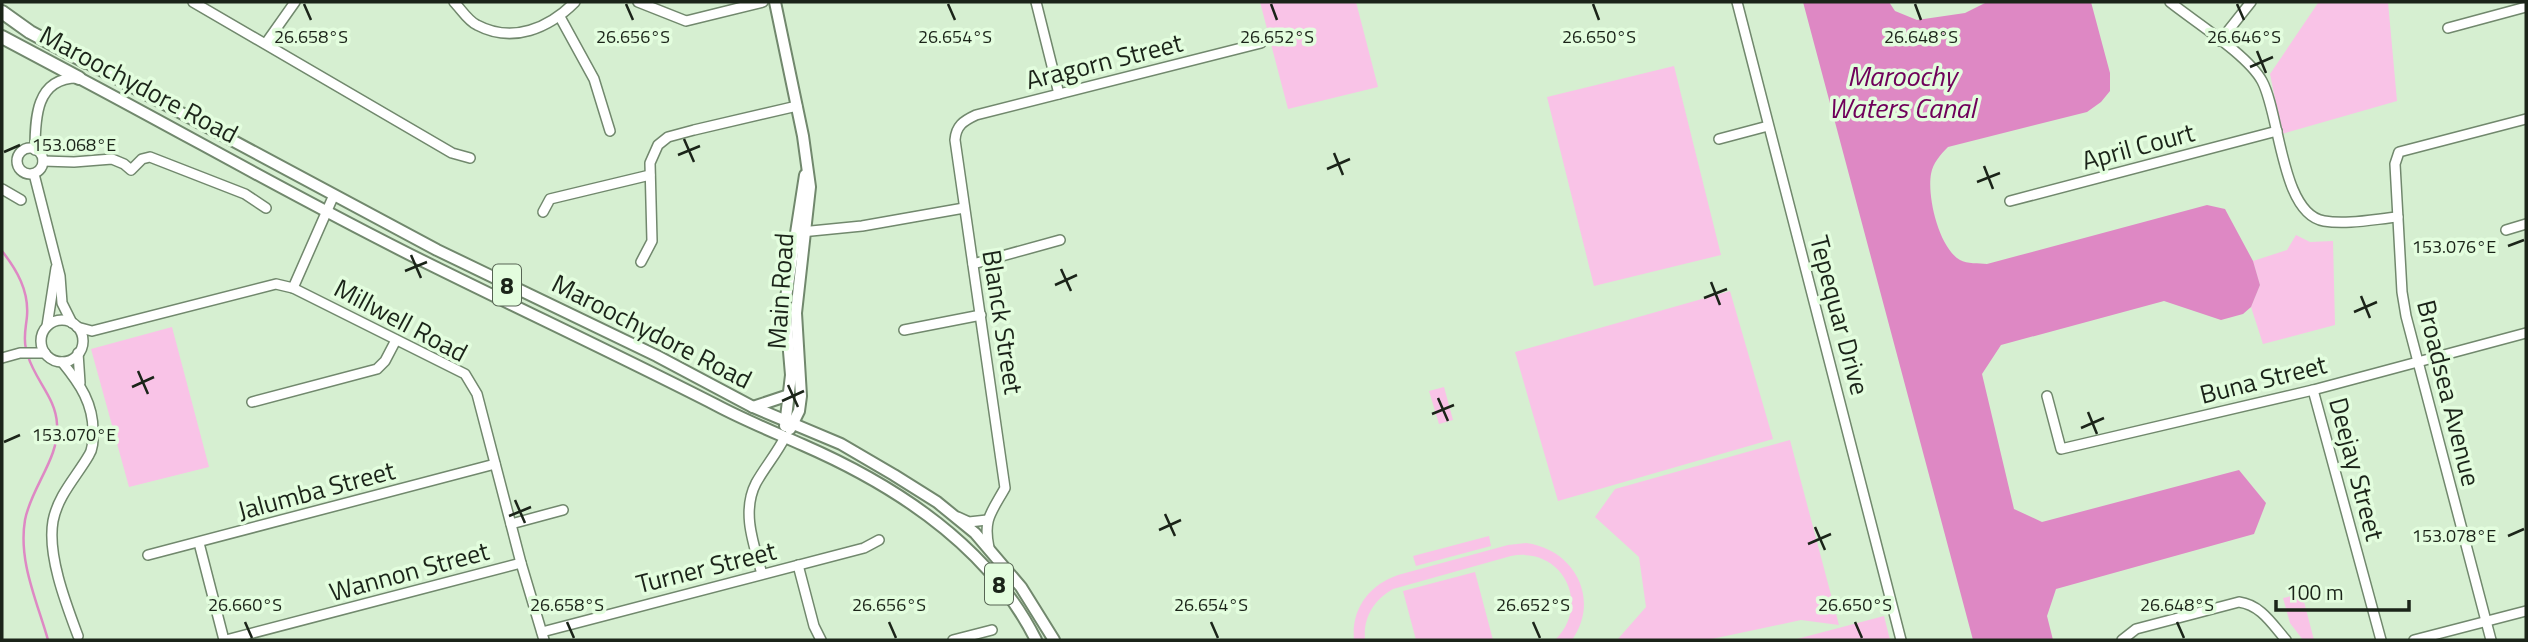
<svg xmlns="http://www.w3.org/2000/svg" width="2528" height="642" viewBox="0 0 2528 642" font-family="'Titillium Web',sans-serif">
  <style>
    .green { fill: #f9c3e7 }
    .water { fill: #de88c4 }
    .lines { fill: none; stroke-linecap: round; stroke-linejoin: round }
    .stream { stroke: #de88c4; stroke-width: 2.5 }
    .minor-casing { stroke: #71886d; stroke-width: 12 }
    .major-casing { stroke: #71886d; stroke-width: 14 }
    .highway-casing { stroke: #71886d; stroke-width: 16 }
    .minor { stroke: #fff; stroke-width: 9 }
    .major { stroke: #fff; stroke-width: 10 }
    .highway { stroke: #fff; stroke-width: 12 }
    .ticks { fill: none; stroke: #1b2419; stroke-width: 2.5 }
    .labels { text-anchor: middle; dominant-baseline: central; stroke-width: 7; stroke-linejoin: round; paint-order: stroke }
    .shield { fill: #e3fdde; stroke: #576554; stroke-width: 2 }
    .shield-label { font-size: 24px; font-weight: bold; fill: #1b2419 }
    .street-label { font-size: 26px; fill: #1b2419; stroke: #e3fdde }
    .water-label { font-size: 28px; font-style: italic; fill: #6f015a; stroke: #e3fdde }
    .ticks-label { font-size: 18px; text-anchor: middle; fill: #1b2419; stroke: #e3fdde; stroke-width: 7; stroke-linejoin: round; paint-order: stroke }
  </style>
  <rect width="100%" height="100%" fill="#d6efd1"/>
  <g class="green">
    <polygon points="1260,2 1356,2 1378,87 1288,109"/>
    <polygon points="2322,2 2388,2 2397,101 2282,134 2270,74 2318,3"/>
    <polygon points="1674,66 1721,255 1594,286 1547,97"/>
    <polygon points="2296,235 2310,242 2333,241 2335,325 2263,344 2251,307 2260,285 2253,261 2287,250"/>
    <polygon points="1730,291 1773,439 1558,501 1515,352"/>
    <polygon points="172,327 209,467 129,487 91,349"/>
    <polygon points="1444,387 1453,420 1439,424 1429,391"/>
    <polygon points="1790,440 1839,625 1801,620 1707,640 1617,640 1646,607 1639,557 1595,517 1615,489"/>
    <polygon points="1489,536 1491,546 1416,566 1413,556"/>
    <path d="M1526 543C1574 549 1601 599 1572 640H1555C1592 604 1562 546 1511 556L1393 589C1374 600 1363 617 1365 640H1354C1351 609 1369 585 1398 575L1508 545Z"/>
    <polygon points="1475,572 1493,640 1416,640 1403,591"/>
    <polygon points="2302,594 2314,640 2303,640 2290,623 2283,598"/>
    <polygon points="1884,616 1890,640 1793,640"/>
  </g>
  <path class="water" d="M1803 2H1889L1895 11 1917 20 1965 13 1987 2H2091L2110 73V91L2101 102 2087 112 1948 147C1940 155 1933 163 1931 174 1927 197 1939 248 1960 260 1967 264 1979 263 1987 264L2207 205 2225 209 2253 261 2260 285 2251 307 2243 314 2221 320 2164 301 2001 345 1982 374 2014 509 2042 522 2239 470 2266 503 2254 534 2056 589 2047 616 2053 640H1973Z"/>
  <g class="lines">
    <g class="stream">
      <path d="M2 251C17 270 29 291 27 316 26 328 23 337 26 349"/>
      <path d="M28 356C35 380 56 398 57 424 60 458 31 487 25 520 18 561 37 601 48 640"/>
    </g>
    <g class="minor-casing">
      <g id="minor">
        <polyline points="193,2 452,153 470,158"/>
        <path d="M454 2C461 9 468 21 477 25 513 44 549 28 575 2"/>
        <polyline points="638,2 686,21 763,2"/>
        <polyline points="1036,2 1059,94"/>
        <polyline points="1737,2 1901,640"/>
        <path d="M2170 2C2195 22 2248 55 2262 81 2280 114 2281 214 2324 221 2347 225 2375 219 2398 217"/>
        <polyline points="560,17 594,79 610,131"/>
        <polyline points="2448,28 2526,7"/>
        <polyline points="2220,41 2251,2"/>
        <polyline points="266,43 295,2"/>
        <polyline points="1719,139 1768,126"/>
        <circle cx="30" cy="161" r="13"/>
        <path d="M35 150C35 118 36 78 77 78"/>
        <polyline points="43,161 74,162 112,159 124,164 131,170 142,159 150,157 245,194 266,208"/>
        <polyline points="34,174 60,276 62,303 72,323"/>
        <polyline points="2,189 21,200"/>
        <polyline points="2010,201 2277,131"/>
        <polyline points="543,212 550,199 650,175"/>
        <polyline points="2506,230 2526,224"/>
        <polyline points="801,232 862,226 964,208"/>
        <polyline points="641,262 652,241 650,163 658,145 668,137 694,130 797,106"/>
        <polyline points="973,264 1060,240"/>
        <polyline points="293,288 333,197"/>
        <circle cx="62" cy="341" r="21"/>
        <polyline points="47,326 56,268"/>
        <polyline points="77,327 92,331 276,284 293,288 465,374 477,394 521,563 544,640"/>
        <polyline points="904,330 981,315"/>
        <polyline points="78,353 80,383"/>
        <polyline points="2,358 20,353 45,353"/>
        <path d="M62 362C80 384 94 404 93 434 93 441 93 449 89 455 77 476 58 495 53 521 47 555 66 604 78 636"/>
        <polyline points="2313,390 2381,640"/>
        <polyline points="2047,396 2061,449 2313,390 2526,333"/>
        <polyline points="252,402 377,369 385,361 396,340"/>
        <polyline points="958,517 969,522 987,520"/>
        <polyline points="511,524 563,510"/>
        <polyline points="199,543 224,640"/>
        <path d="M989 548C983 519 991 513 1005 488L955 140C956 126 963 121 976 115L1261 43"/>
        <polyline points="148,555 495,464"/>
        <polyline points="798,565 814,626 821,640"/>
        <path d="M762 574C754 545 741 512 756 483 765 467 777 453 785 437"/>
        <polyline points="542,632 864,548 879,540"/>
        <polyline points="226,640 521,563"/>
        <polyline points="953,640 992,630"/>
        <path d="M2122 640 2136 629 2239 602C2261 605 2272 624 2286 640"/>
        <polyline points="2414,640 2526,611"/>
        <polyline points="2491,640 2406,316 2402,292 2395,164 2399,152 2526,119"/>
      </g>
    </g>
    <g class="major-casing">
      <g id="major">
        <polyline points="775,2 803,136 810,187 796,313 801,396 799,411 790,429"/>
        <polyline points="86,62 437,250 657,356 753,407 841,444 894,475 937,502 975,533 1021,587 1054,640"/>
        <path d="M79 78C198 141 316 209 437 268 530 314 624 358 716 405 744 420 774 432 803 445 897 486 989 546 1036 640"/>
        <polyline points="753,407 789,395"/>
        <polyline points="785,426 791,375 785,304 805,175"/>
      </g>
    </g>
    <g class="highway-casing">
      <g id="highway">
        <polyline points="2,12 30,32 86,62"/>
        <polyline points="2,37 79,78"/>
      </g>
    </g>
    <use href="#minor" class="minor"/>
    <use href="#major" class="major"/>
    <use href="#highway" class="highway"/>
  </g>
  <path class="ticks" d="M304 4 311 20M626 4 633 20M948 4 955 20M1271 4 1277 20M1593 4 1599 20M1915 4 1921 20M2237 4 2244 20M2257 51 2266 73M2250 67 2273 57M684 139 694 162M4 152 20 145M1334 153 1343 175M678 155 700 146M1984 166 1993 189M1327 169 1350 159M1977 182 2000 173M2508 246 2524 240M411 255 421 278M1061 269 1071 291M405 271 427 262M1711 282 1720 305M1055 285 1077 275M2361 296 2370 318M1704 298 1727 289M2354 312 2377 302M138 371 148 394M788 385 798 407M132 387 154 377M1438 398 1448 421M782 401 804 391M2088 412 2097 434M1432 414 1454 405M2081 428 2104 418M4 442 20 435M515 500 525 523M1165 514 1175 536M509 516 531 507M1815 527 1825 550M1159 530 1181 520M2508 536 2524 529M1808 544 1831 534M245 622 252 638M567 622 574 638M889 622 896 638M1211 622 1218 638M1533 622 1540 638M1855 622 1862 638M2177 622 2184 638"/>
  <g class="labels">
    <g class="shield">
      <rect x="493" y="264.5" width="28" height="41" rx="5"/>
      <rect x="985" y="563.5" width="28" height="41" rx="5"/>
    </g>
    <g class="shield-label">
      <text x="507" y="285">8</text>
      <text x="999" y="584">8</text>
    </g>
    <g class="street-label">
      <text transform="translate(1104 61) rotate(-14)">Aragorn Street</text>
      <text transform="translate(139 84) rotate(28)">Maroochydore Road</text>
      <text transform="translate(2138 146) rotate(-15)">April Court</text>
      <text transform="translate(780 291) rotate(-86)">Main Road</text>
      <text transform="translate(1840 315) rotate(75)">Tepequar Drive</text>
      <text transform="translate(401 320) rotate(28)">Millwell Road</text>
      <text transform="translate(1003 322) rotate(81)">Blanck Street</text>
      <text transform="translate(652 331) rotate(27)">Maroochydore Road</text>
      <text transform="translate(2263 379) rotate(-14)">Buna Street</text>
      <text transform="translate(2449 393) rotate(76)">Broadsea Avenue</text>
      <text transform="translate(2357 469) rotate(75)">Deejay Street</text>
      <text transform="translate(316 490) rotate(-15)">Jalumba Street</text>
      <text transform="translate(706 567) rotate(-14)">Turner Street</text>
      <text transform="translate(409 571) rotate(-15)">Wannon Street</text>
    </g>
    <g class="water-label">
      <text x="1902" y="75">Maroochy<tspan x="1902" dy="32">Waters Canal</tspan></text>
    </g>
  </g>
  <g class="ticks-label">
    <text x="311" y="43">26.658°S</text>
    <text x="633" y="43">26.656°S</text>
    <text x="955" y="43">26.654°S</text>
    <text x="1277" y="43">26.652°S</text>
    <text x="1599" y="43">26.650°S</text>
    <text x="1921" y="43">26.648°S</text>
    <text x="2244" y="43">26.646°S</text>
    <text x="74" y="151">153.068°E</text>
    <text x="2454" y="253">153.076°E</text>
    <text x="74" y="441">153.070°E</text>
    <text x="2454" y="542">153.078°E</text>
    <text x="245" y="611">26.660°S</text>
    <text x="567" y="611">26.658°S</text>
    <text x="889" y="611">26.656°S</text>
    <text x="1211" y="611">26.654°S</text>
    <text x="1533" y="611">26.652°S</text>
    <text x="1855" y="611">26.650°S</text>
    <text x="2177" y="611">26.648°S</text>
  </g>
  <rect width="2528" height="642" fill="none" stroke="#1b2419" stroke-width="7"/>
  <path d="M2276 600v10h133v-10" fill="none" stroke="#1b2419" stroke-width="3.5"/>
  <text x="2286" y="600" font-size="21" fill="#1b2419" stroke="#e3fdde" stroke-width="5" paint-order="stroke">100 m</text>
</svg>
